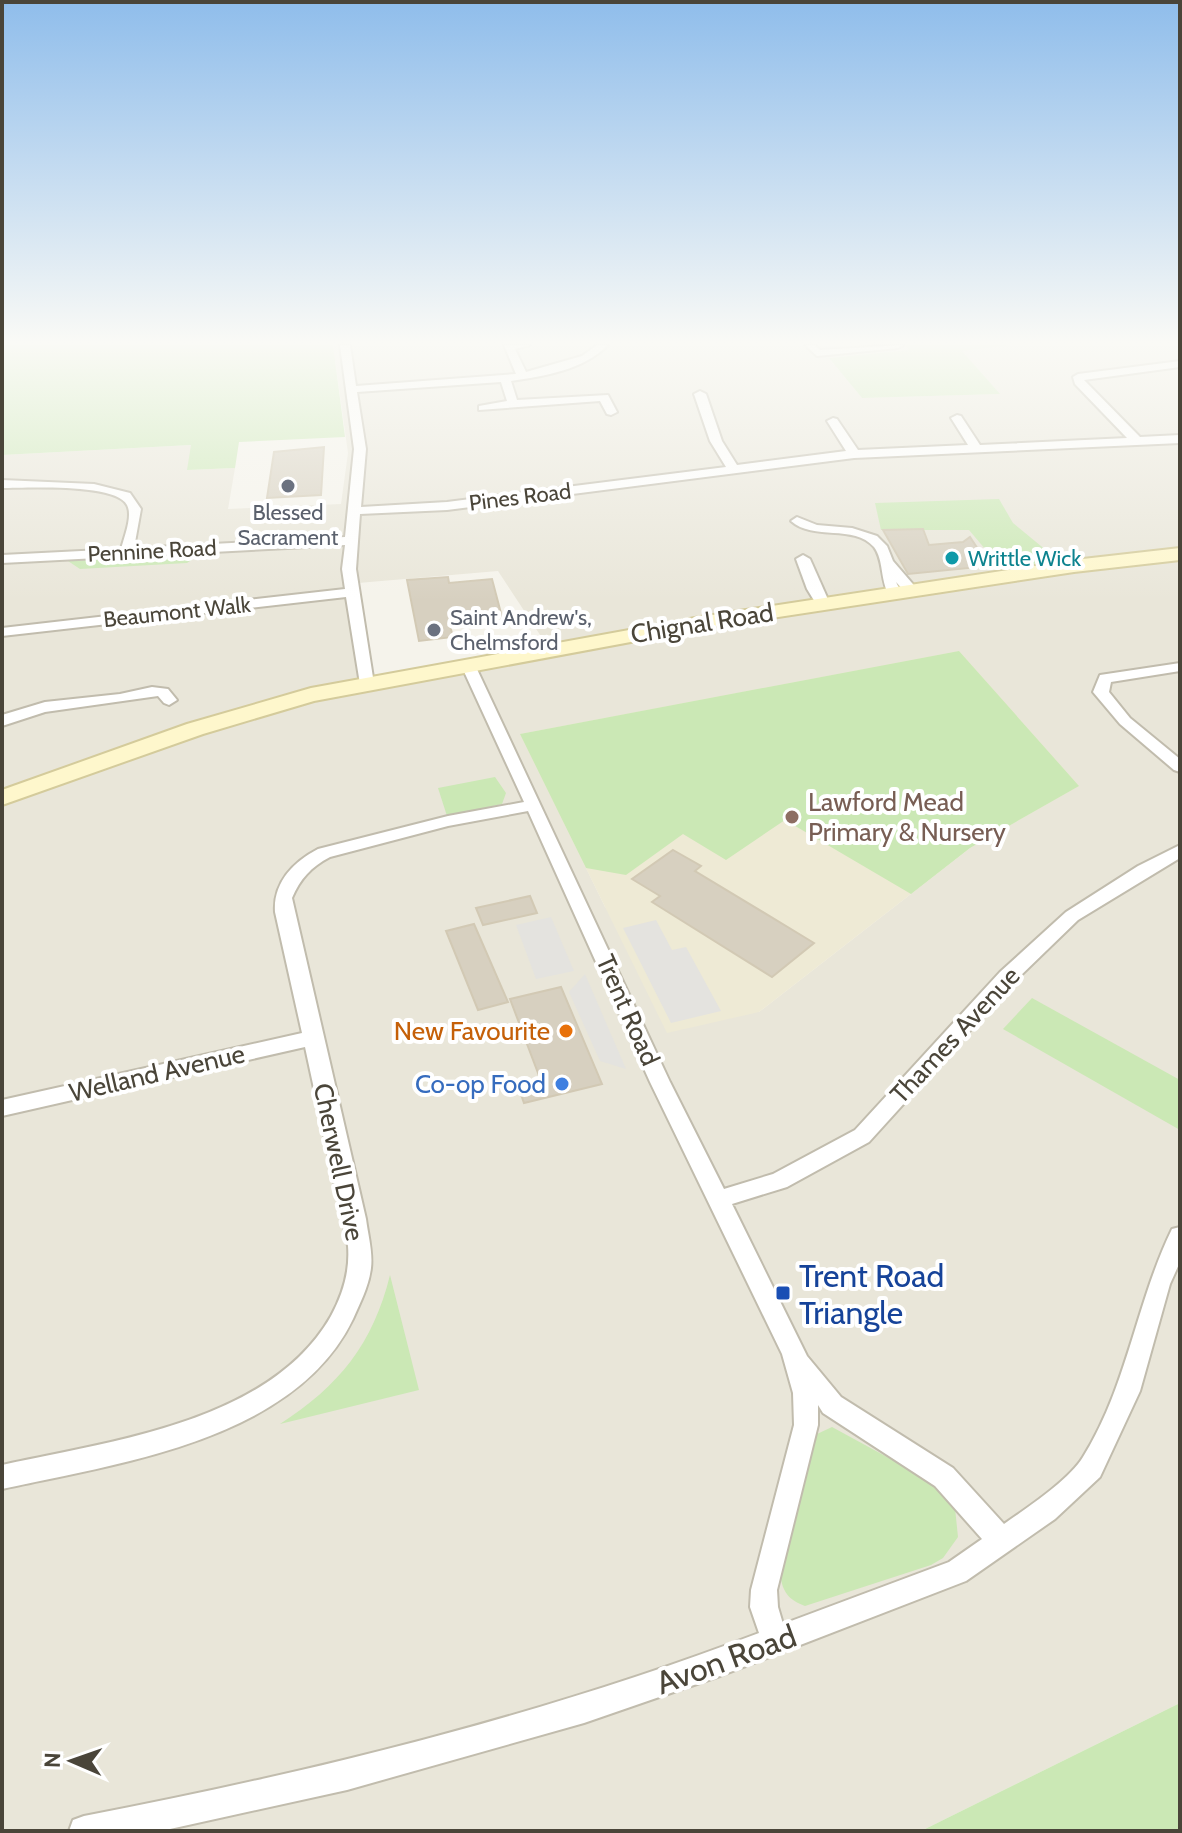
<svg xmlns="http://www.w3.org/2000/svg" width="1182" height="1833" viewBox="0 0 1182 1833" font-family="Cabin,sans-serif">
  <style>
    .residential { fill: #e9e6d9; fill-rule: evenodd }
    .education { fill: #eeead5 }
    .green { fill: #cbe8b5 }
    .parking { fill: #e4e3df }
    .building { fill: #d7d0c0; stroke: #d2c9b4; stroke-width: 2 }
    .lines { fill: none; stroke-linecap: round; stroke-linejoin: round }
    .street-casing { stroke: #c1bcad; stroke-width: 4 }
    .secondary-casing { stroke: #d4cb9b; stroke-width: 4 }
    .street { fill: #fff; fill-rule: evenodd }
    .secondary { fill: #fef7cc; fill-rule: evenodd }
    .worship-dot { fill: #6b7280; stroke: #fff; stroke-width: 3 }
    .culture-dot { fill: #0f9aa8; stroke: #fff; stroke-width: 3 }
    .education-dot { fill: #8d6e63; stroke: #fff; stroke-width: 3 }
    .food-dot { fill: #e8710a; stroke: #fff; stroke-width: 3 }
    .shop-dot { fill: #3f7fe0; stroke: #fff; stroke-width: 3 }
    .transit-dot { fill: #1a4fb4; stroke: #fff; stroke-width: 3 }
    .labels { text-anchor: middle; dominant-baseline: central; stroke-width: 8; stroke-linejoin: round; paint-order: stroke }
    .far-street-label { font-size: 22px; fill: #4a4539; stroke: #fff }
    .far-worship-label { font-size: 22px; fill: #5b616d; stroke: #fff }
    .far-culture-label { font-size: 22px; fill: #0d838f; stroke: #fff; text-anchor: start }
    .street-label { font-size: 26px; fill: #4a4539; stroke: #fff }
    .education-label { font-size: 26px; fill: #785e54; stroke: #fff; text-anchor: start }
    .food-label { font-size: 26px; fill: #c56008; stroke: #fff; text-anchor: end }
    .shop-label { font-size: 26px; fill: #366cbe; stroke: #fff; text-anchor: end }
    .near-transit-label { font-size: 32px; fill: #164399; stroke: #fff; text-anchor: start }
    .near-street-label { font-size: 32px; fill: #4a4539; stroke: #fff }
  </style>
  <rect width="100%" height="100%" fill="#f5f3eb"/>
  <path class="residential" d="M333 345H905L910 350 829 358 862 398 999 394 962 351 1013 345H1180V1703L921 1831H2V455L192 445 188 470 235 468 228 509 341 504 348 453ZM1013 523 1002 569 970 530 923 529ZM498 571 548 647 374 679 358 583ZM959 652 1078 786 970 848 759 1012 605 907 521 734Z"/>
  <polygon class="education" points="959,651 1079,786 970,848 759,1012 667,1033 520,734"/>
  <g class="green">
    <polygon points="2,345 333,345 345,437 239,442 235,468 187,470 191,445 2,455"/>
    <polygon points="905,345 1013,345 962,351 1000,394 862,398 829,358 909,350"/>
    <polygon points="999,499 1013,523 1058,560 1002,569 969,530 881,530 875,503"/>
    <polygon points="202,553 187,563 80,569 68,561"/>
    <polygon points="959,651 1079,786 970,848 911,894 785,820 726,860 683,834 626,875 586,868 520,734"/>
    <polygon points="495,777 506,793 502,804 447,816 438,788"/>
    <polygon points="1032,998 1180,1080 1180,1130 1003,1029"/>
    <path d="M390 1275 419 1390 280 1424C339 1386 373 1344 390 1275Z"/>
    <path d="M832 1427 933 1482 955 1508 958 1537 943 1558 931 1565 805 1606C788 1600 782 1591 780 1573L817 1434Z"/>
    <polygon points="1180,1703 1180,1831 921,1831"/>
  </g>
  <g class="parking">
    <polygon points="551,917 574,971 536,979 516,925"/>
    <polygon points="656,920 672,950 686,947 721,1011 671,1023 623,928"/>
    <polygon points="585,974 626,1069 600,1061 569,992"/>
  </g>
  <g class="building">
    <polygon points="324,447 321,495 267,498 274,452"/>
    <polygon points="923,529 929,545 963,542 970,537 989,566 908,574 883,530"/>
    <polygon points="448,577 449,583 492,579 502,617 449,622 453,637 419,641 407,580"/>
    <polygon points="673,850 701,866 695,871 814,943 772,977 652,902 660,896 632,879"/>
    <polygon points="530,896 537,913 483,925 476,908"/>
    <polygon points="474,924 508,1002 478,1010 446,931"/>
    <polygon points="561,987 602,1084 524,1103 518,1086 541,1081 510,999"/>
  </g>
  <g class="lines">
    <g class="street-casing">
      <g id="street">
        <path d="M340 345H350L356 386 516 374 504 345H530L515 349 526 372 582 356 597 345H608C583 370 545 376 511 381L517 400 608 395 617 412 611 415 607 414 600 401 479 410V406L507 401 501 382 357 392 366 449 361 507 447 502 726 467 710 441 694 394 700 391 706 394 722 441 737 465 846 451 827 421 833 418 837 419 858 450 968 445 951 418 957 415 961 416 980 445 1127 438 1075 384 1073 377 1078 374 1180 361V367L1084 380 1140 437 1180 435V443L854 458 447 510 360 514 356 569 374 684 367 688 360 684 346 597 2 636V628L345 589 342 569 345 545 2 563V555L121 549C124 537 133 516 127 505 116 483 25 488 2 488V480L94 484 130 493 141 509 134 548 345 537 354 449Z"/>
        <polygon points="805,345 815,345 820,350 903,345 898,348 817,356"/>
        <path d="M797 517 817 525 852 528 877 536 887 546 893 561 918 590 916 593H906L896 582 901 592 894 596 889 595C880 580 884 560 874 547 854 524 813 541 791 521Z"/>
        <polygon points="803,555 810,559 830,604 828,607 818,607 807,589 796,559"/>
        <path d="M468 661 475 665 670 1082 724 1189 773 1174 855 1130 1000 972 1066 912 1138 866 1180 845V858L1078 920 1014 982 869 1142 787 1187 732 1204 807 1356 841 1397 953 1468 1004 1524C1027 1508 1069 1480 1083 1457 1127 1387 1136 1303 1172 1229L1180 1227V1262L1170 1284 1140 1391 1100 1477 1055 1519 966 1581 720 1676 584 1723 347 1790 161 1831H69L73 1820 84 1816C313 1772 540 1716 759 1633L750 1607 751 1590 794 1425 793 1393 782 1354 650 1082 528 811 448 826 330 857C311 867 300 879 292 898L366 1219C368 1235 373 1252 371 1268 369 1286 360 1303 353 1319 295 1440 120 1463 2 1489V1465C111 1441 271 1422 331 1316 343 1294 350 1271 348 1246L305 1047 2 1116V1100L302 1033 275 912C273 883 293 862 318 849L448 816 524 802 461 665ZM818 1405 823 1413 935 1486 982 1539 949 1562 783 1624 778 1607 777 1590 818 1425Z"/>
        <polygon points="1180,663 1180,671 1111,682 1109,692 1130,718 1180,759 1180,772 1174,770 1120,724 1093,692 1100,675"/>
        <polygon points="152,687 168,689 177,700 169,705 164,703 158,696 45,712 2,726 2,715 45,702 120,694"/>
      </g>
    </g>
    <g class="secondary-casing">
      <polygon id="secondary" points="1180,548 1180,560 1074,572 706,628 314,701 203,734 2,805 2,790 187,724 311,688 706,616 1074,560"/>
    </g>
    <use href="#street" class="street"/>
    <use href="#secondary" class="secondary"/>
  </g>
  <linearGradient id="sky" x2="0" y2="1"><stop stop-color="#8fbdeb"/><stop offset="0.57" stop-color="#fafaf6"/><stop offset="1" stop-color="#fafaf6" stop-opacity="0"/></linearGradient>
  <rect width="1182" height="601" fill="url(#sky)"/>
  <g class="worship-dot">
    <circle cx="288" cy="486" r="8"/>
    <circle cx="434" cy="630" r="8"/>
  </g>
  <circle class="culture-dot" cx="952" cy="558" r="8"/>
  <circle class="education-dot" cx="792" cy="817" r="8"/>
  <circle class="food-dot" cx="566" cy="1031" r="8"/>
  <circle class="shop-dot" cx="562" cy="1084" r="8"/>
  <rect class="transit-dot" x="775" y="1285" width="16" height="16" rx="4"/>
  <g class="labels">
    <g class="far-street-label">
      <text transform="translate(520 497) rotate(-7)">Pines Road</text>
      <text transform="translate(152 551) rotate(-3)">Pennine Road</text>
      <text transform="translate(177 612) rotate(-6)">Beaumont Walk</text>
    </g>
    <g class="far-worship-label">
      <text x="288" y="512">Blessed<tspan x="288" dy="25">Sacrament</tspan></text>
      <text x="450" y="617" text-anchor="start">Saint Andrew's,<tspan x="450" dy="25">Chelmsford</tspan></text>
    </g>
    <g class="far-culture-label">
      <text x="968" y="558">Writtle Wick</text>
    </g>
    <g class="street-label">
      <text transform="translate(702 623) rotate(-9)">Chignal Road</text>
      <text transform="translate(628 1010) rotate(66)">Trent Road</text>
      <text transform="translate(955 1035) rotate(-47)">Thames Avenue</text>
      <text transform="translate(157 1073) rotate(-13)">Welland Avenue</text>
      <text transform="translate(339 1162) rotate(78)">Cherwell Drive</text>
    </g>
    <g class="education-label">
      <text x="808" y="802">Lawford Mead<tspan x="808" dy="30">Primary &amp; Nursery</tspan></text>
    </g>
    <g class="food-label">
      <text x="550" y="1031">New Favourite</text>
    </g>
    <g class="shop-label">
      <text x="546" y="1084">Co-op Food</text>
    </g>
    <g class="near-transit-label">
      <text x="799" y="1275">Trent Road<tspan x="799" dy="37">Triangle</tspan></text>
    </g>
    <g class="near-street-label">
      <text transform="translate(726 1659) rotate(-20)">Avon Road</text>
    </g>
  </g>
  <rect width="1182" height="1833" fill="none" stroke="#4a4539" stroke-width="8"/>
  <g transform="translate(72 1761) rotate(272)" stroke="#ffffff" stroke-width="6" paint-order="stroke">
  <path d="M0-6L14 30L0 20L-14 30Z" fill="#4a4539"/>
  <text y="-12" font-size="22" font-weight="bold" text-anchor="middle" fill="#4a4539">N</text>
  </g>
</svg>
